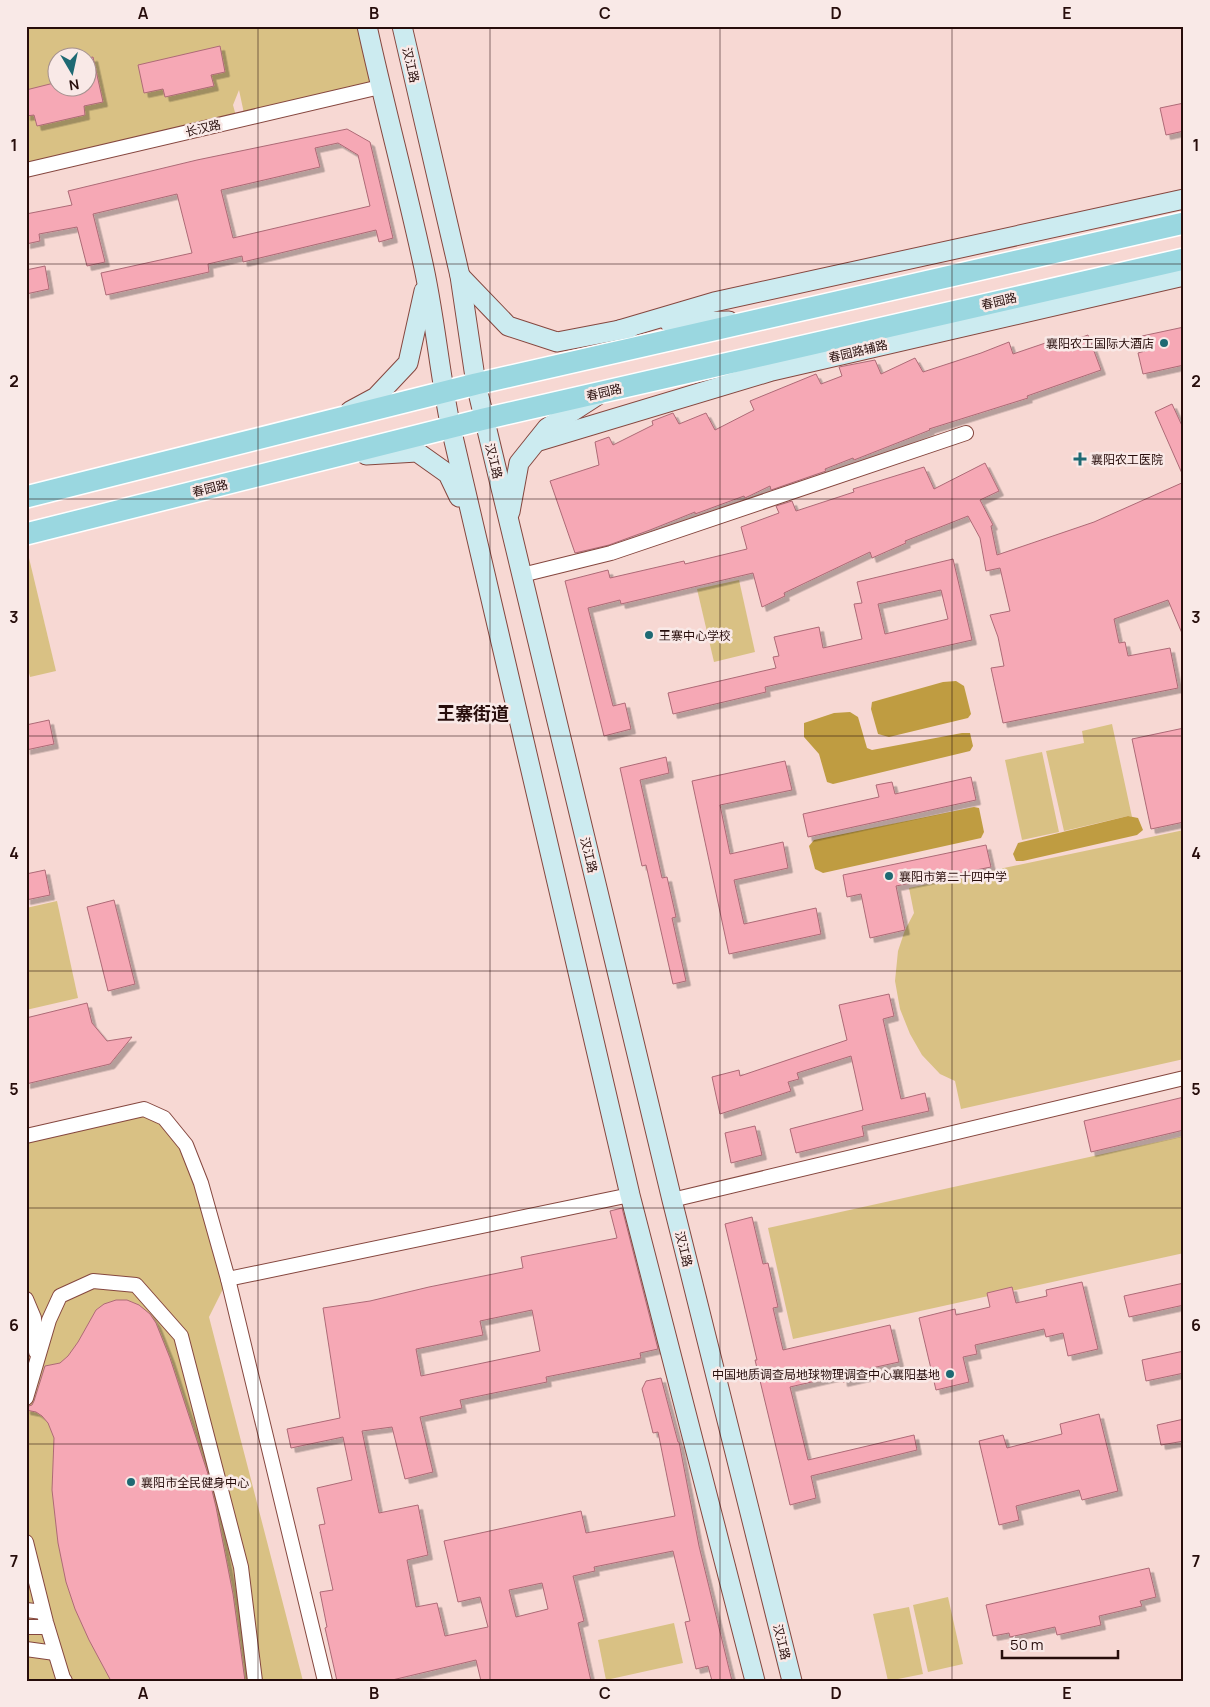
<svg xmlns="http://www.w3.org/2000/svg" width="1210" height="1707" viewBox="0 0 1210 1707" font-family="Manrope,'Noto Sans SC',sans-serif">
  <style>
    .green { fill: #d9c184; fill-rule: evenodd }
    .forest { fill: #bf9c41 }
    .building { fill: #f6a8b5; stroke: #ad6a76; fill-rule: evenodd; filter: url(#shadow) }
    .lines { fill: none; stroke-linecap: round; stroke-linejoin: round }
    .street-casing { stroke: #85473f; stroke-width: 16 }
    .secondary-casing { stroke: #85473f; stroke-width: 21 }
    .primary-casing { stroke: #fff; stroke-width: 24 }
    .street { stroke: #fff; stroke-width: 14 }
    .secondary { stroke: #ccebf0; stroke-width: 19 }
    .primary { stroke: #9ad7e0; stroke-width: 21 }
    .grid { fill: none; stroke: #270d0b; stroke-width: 1; stroke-opacity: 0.55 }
    .poi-dot { fill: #1e6973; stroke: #f9e9e7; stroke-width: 2 }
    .labels { text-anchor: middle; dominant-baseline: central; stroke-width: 5; stroke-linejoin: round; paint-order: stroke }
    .street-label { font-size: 12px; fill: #270d0b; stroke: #f9e9e7 }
    .poi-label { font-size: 12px; fill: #270d0b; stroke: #f9e9e7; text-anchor: start }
    .district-label { font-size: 18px; font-weight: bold; fill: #270d0b; stroke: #f9e9e7 }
    .neatline { fill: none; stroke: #270d0b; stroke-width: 2 }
    .grid-label { font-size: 16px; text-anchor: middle; font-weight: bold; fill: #270d0b }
  </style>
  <defs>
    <filter id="shadow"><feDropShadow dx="4.5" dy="4.5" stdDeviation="0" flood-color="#0004"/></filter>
  </defs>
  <rect width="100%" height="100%" fill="#f7d8d3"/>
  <g class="green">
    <path d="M26 26H367L380 87 245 118 239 90 233 105 237 120 26 170ZM58 58H88V88H58Z"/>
    <polygon points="26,558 29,558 56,671 30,677 26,661"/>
    <polygon points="739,580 755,652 714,662 697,589"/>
    <polygon points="1112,724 1132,817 1128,816 1064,831 1046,751 1084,743 1082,731"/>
    <polygon points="1042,752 1059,832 1022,840 1005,760"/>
    <polygon points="1184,830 1184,1059 961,1109 955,1081 940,1074 922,1055 910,1034 900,1009 895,981 898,951 905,930 914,913 909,888"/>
    <polygon points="57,901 78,998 26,1010 26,908"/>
    <polygon points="144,1109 186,1145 228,1279 209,1317 303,1681 26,1681 26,1138"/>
    <polygon points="1184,1136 1184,1253 793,1339 768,1228"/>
    <polygon points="948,1597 963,1664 928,1672 913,1605"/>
    <polygon points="909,1607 923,1674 888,1681 873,1614"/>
    <polygon points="674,1623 683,1663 606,1680 598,1640"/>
  </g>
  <g class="forest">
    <polygon points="956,681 964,686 971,714 968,718 889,737 878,734 871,709 872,702 943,682"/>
    <polygon points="850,712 858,717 867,748 872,750 962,733 970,733 973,746 970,751 833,784 827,782 819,754 804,737 804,723 834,713"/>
    <polygon points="974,807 979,808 984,832 981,838 823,873 815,869 809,846 814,840"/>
    <polygon points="1128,816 1138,818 1143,830 1137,835 1023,861 1016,861 1013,854 1018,843"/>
  </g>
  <g class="building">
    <polygon points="220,46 225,72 211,75 214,86 165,97 163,89 144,93 138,65"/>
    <polygon points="93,57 103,102 84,106 85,115 37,126 34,115 26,116 26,90 58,82 58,88 88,88 88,58"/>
    <polygon points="1184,103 1184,131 1166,135 1160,108"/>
    <path d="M347 129 370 142 393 238 379 242 376 230 243 262 242 256 208 264 209 272 106 295 101 273 192 253 177 194 93 214 105 262 87 266 77 227 39 234 40 241 26 244V214L72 205 68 191 197 160ZM338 143 358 155 370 206 233 238 221 190 320 167 315 148Z"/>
    <polygon points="45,266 49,289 26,294 26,270"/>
    <polygon points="1184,327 1184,365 1143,374 1138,353 1145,351 1142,336"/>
    <polygon points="1088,335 1101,370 1027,396 1028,398 929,429 930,430 854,460 853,458 825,469 826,471 771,490 770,486 745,498 744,496 695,514 695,512 650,530 609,545 575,553 550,481 599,465 595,442 609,437 613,445 653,425 652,421 673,413 679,424 706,413 715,430 754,410 750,401 816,374 821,384 842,376 839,367 875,360 881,374 915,358 923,372 981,353 1009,342 1013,354 1063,337 1066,343"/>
    <polygon points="1172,404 1184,430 1184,478 1155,412"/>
    <polygon points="985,463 999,491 980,500 993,525 991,526 997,555 1094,522 1184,482 1184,638 1168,600 1114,619 1119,643 1125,642 1128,656 1170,648 1178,688 1003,723 991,668 1004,666 998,637 990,615 1010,611 1000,568 986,571 980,538 968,516 905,541 906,543 872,558 870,552 784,593 785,596 762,607 753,573 621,604 620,600 588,608 613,706 625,703 631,729 604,736 565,581 608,570 610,578 684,561 685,564 747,549 741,527 779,513 776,506 792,501 796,511 854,492 853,489 924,467 934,489"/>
    <path d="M953 559 972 640 765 687 766 692 673 714 668 693 776 668 773 657 779 656 774 637 819 627 823 648 862 639 854 604 862 603 857 582ZM941 590 948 619 885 634 878 604Z"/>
    <polygon points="49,720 54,744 26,750 26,725"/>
    <polygon points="1184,728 1184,822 1151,829 1132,739"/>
    <polygon points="666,757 669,773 640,780 662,878 667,877 676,917 672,918 686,981 673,984 646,865 642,866 620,768"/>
    <polygon points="785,761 792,790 720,805 730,854 783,842 788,868 734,880 744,924 816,908 821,934 729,954 692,781"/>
    <polygon points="971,777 976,800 808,837 803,814 879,797 876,785 892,782 895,794"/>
    <polygon points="986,845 991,867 896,886 905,930 870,938 861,894 847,897 843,875"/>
    <polygon points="45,870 50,895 26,900 26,874"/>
    <polygon points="114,900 135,984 108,991 87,907"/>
    <polygon points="889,994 894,1016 883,1019 901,1099 925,1093 929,1111 862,1126 864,1136 796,1153 790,1129 863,1110 851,1056 797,1073 799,1079 788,1082 791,1091 720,1114 712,1077 739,1070 740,1076 847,1040 839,1005"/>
    <polygon points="87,1003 92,1023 107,1041 132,1037 110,1064 26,1084 26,1018"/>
    <polygon points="1184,1097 1184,1130 1091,1152 1084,1121"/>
    <polygon points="755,1126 762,1155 731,1163 725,1133"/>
    <path d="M622 1208 658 1349 640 1353 641 1358 546 1377 547 1382 460 1400 462 1408 420 1417 433 1472 405 1479 392 1427 362 1431 379 1513 418 1505 428 1555 407 1560 416 1607 437 1603 445 1636 488 1627 480 1597 458 1602 444 1541 581 1511 586 1533 675 1516 658 1432 653 1433 642 1389 646 1381 661 1378 678 1442H679L699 1546 732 1681H712L708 1666 696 1669 685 1622 690 1621 673 1551 594 1567 595 1571 573 1576 584 1621 578 1623 591 1681H481L476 1660 388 1681H337L325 1628 327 1627 320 1592 333 1590 319 1525 325 1524 317 1488 352 1480 343 1437 291 1448 287 1429 340 1418 323 1308 370 1301 429 1287 523 1268 521 1257 617 1238 610 1211ZM532 1310 540 1351 421 1376 416 1349 483 1335 480 1321ZM542 1583 548 1609 516 1617 509 1590Z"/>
    <polygon points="752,1217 763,1264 768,1263 778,1307 773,1308 783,1350 890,1325 899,1362 867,1369 869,1376 843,1382 842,1375 790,1387 808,1460 914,1435 917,1450 811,1476 816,1498 790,1505 755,1360 757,1360 725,1224"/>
    <polygon points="1082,1282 1098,1349 1068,1356 1063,1333 1046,1337 1044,1329 975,1345 977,1354 963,1357 969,1382 936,1390 919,1318 955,1309 956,1315 990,1307 987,1293 1012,1287 1016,1303 1047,1296 1046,1290"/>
    <polygon points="1184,1283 1184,1305 1129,1317 1124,1296"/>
    <polygon points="116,1300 127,1300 139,1305 150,1314 156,1323 170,1358 208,1474 216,1507 233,1594 245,1681 111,1681 89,1640 75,1609 66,1582 58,1543 52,1490 54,1438 48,1423 42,1416 36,1412 26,1410 26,1407 32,1405 34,1401 45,1366 60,1363 68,1356 78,1342 96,1310 104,1304"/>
    <polygon points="1184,1351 1184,1373 1146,1381 1142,1360"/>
    <polygon points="1099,1414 1118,1491 1082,1500 1079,1490 1016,1506 1019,1520 999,1525 979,1441 1003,1435 1007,1448 1062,1434 1060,1424"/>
    <polygon points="1184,1419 1184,1441 1161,1445 1157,1425"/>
    <polygon points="1149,1568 1156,1597 1140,1601 1142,1606 1099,1616 1101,1625 1057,1635 1055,1627 1010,1637 1009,1633 993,1636 986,1605"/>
  </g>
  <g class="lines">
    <g class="street-casing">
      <g id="street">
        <polyline points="26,170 380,87"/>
        <polyline points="522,575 611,553 966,433"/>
        <polyline points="26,1136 144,1109 164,1118 186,1145 201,1183 228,1279 630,1195"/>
        <polyline points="672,1200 1184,1078"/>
        <polyline points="228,1279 325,1681"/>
        <polyline points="26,1299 34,1318 36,1352"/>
        <polyline points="26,1398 49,1320 60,1296 93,1281 136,1285 181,1336 241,1567 255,1681"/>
        <polyline points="26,1542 46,1622 63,1678 65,1681"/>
        <polyline points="26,1610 43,1612"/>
        <polyline points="26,1627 47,1627"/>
        <polyline points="26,1649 55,1653"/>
      </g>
    </g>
    <g class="secondary-casing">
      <g id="secondary">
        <path d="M367 26C384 104 405 181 422 259 435 315 439 372 451 428L630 1195 755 1681"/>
        <polyline points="402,26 460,276 476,384 672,1200 792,1681"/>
        <polyline points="460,276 508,326 557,342 630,328"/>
        <polyline points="669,322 729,321"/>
        <polyline points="619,330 714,302 1184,199"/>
        <polyline points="350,411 376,397 408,363 424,291"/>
        <polyline points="536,442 772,371 1184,276"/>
        <polyline points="366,455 417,452 448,474 459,497"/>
        <polyline points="510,512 519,463 547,428 598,395"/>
      </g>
    </g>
    <g class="primary-casing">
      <g id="primary">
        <polyline points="26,497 476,384 1184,223"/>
        <polyline points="26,534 484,419 1184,259"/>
      </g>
    </g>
    <use href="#street" class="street"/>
    <use href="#secondary" class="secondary"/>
    <use href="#primary" class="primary"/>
  </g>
  <path class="grid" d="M258 26V1681M490 26V1681M720 26V1681M952 26V1681M26 264H1184M26 499H1184M26 736H1184M26 971H1184M26 1208H1184M26 1444H1184"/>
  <g class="poi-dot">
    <circle cx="1164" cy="343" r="5"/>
    <path d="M1077.5 451.5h5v5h5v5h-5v5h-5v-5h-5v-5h5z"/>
    <circle cx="649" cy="635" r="5"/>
    <circle cx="889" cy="876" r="5"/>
    <circle cx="950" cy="1374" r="5"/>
    <circle cx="131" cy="1482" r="5"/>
  </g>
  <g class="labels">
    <g class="street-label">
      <text transform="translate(411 65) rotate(77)">汉江路</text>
      <text transform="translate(203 128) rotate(-13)">长汉路</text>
      <text transform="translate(999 301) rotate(-13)">春园路</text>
      <text transform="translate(858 351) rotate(-13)">春园路辅路</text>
      <text transform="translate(604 392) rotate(-13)">春园路</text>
      <text transform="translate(494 461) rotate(76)">汉江路</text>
      <text transform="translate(210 488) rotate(-14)">春园路</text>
      <text transform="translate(589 855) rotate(76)">汉江路</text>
      <text transform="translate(684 1249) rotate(76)">汉江路</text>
      <text transform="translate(782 1642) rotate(76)">汉江路</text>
    </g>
    <g class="poi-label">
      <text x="1154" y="343" text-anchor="end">襄阳农工国际大酒店</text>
      <text x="1091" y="459">襄阳农工医院</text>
      <text x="659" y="635">王寨中心学校</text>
      <text x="899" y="876">襄阳市第二十四中学</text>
      <text x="940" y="1374" text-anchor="end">中国地质调查局地球物理调查中心襄阳基地</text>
      <text x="141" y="1482">襄阳市全民健身中心</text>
    </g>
    <g class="district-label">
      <text x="473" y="713">王寨街道</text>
    </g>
  </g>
  <rect width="1210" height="1707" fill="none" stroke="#f9e9e7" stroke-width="55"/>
  <g transform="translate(72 72) rotate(171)"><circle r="24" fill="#f9e9e7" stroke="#a5918f"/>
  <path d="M0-4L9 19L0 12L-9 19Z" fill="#1e6973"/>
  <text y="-8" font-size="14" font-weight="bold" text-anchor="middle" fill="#270d0b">N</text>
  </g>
  <path d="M1002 1650v8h116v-8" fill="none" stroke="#270d0b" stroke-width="2.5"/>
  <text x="1010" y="1650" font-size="15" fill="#270d0b" stroke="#f9e9e7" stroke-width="4" paint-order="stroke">50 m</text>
  <rect x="28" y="28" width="1154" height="1652" class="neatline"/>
  <g class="grid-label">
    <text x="143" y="19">A</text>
    <text x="374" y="19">B</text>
    <text x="605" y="19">C</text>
    <text x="836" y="19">D</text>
    <text x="1067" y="19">E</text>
    <text x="14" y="151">1</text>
    <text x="1196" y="151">1</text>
    <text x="14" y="387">2</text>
    <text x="1196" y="387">2</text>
    <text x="14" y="623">3</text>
    <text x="1196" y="623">3</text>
    <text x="14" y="859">4</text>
    <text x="1196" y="859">4</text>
    <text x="14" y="1095">5</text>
    <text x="1196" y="1095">5</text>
    <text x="14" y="1331">6</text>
    <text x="1196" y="1331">6</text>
    <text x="14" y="1567">7</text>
    <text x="1196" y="1567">7</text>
    <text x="143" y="1699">A</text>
    <text x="374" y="1699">B</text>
    <text x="605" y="1699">C</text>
    <text x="836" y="1699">D</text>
    <text x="1067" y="1699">E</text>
  </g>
</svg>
